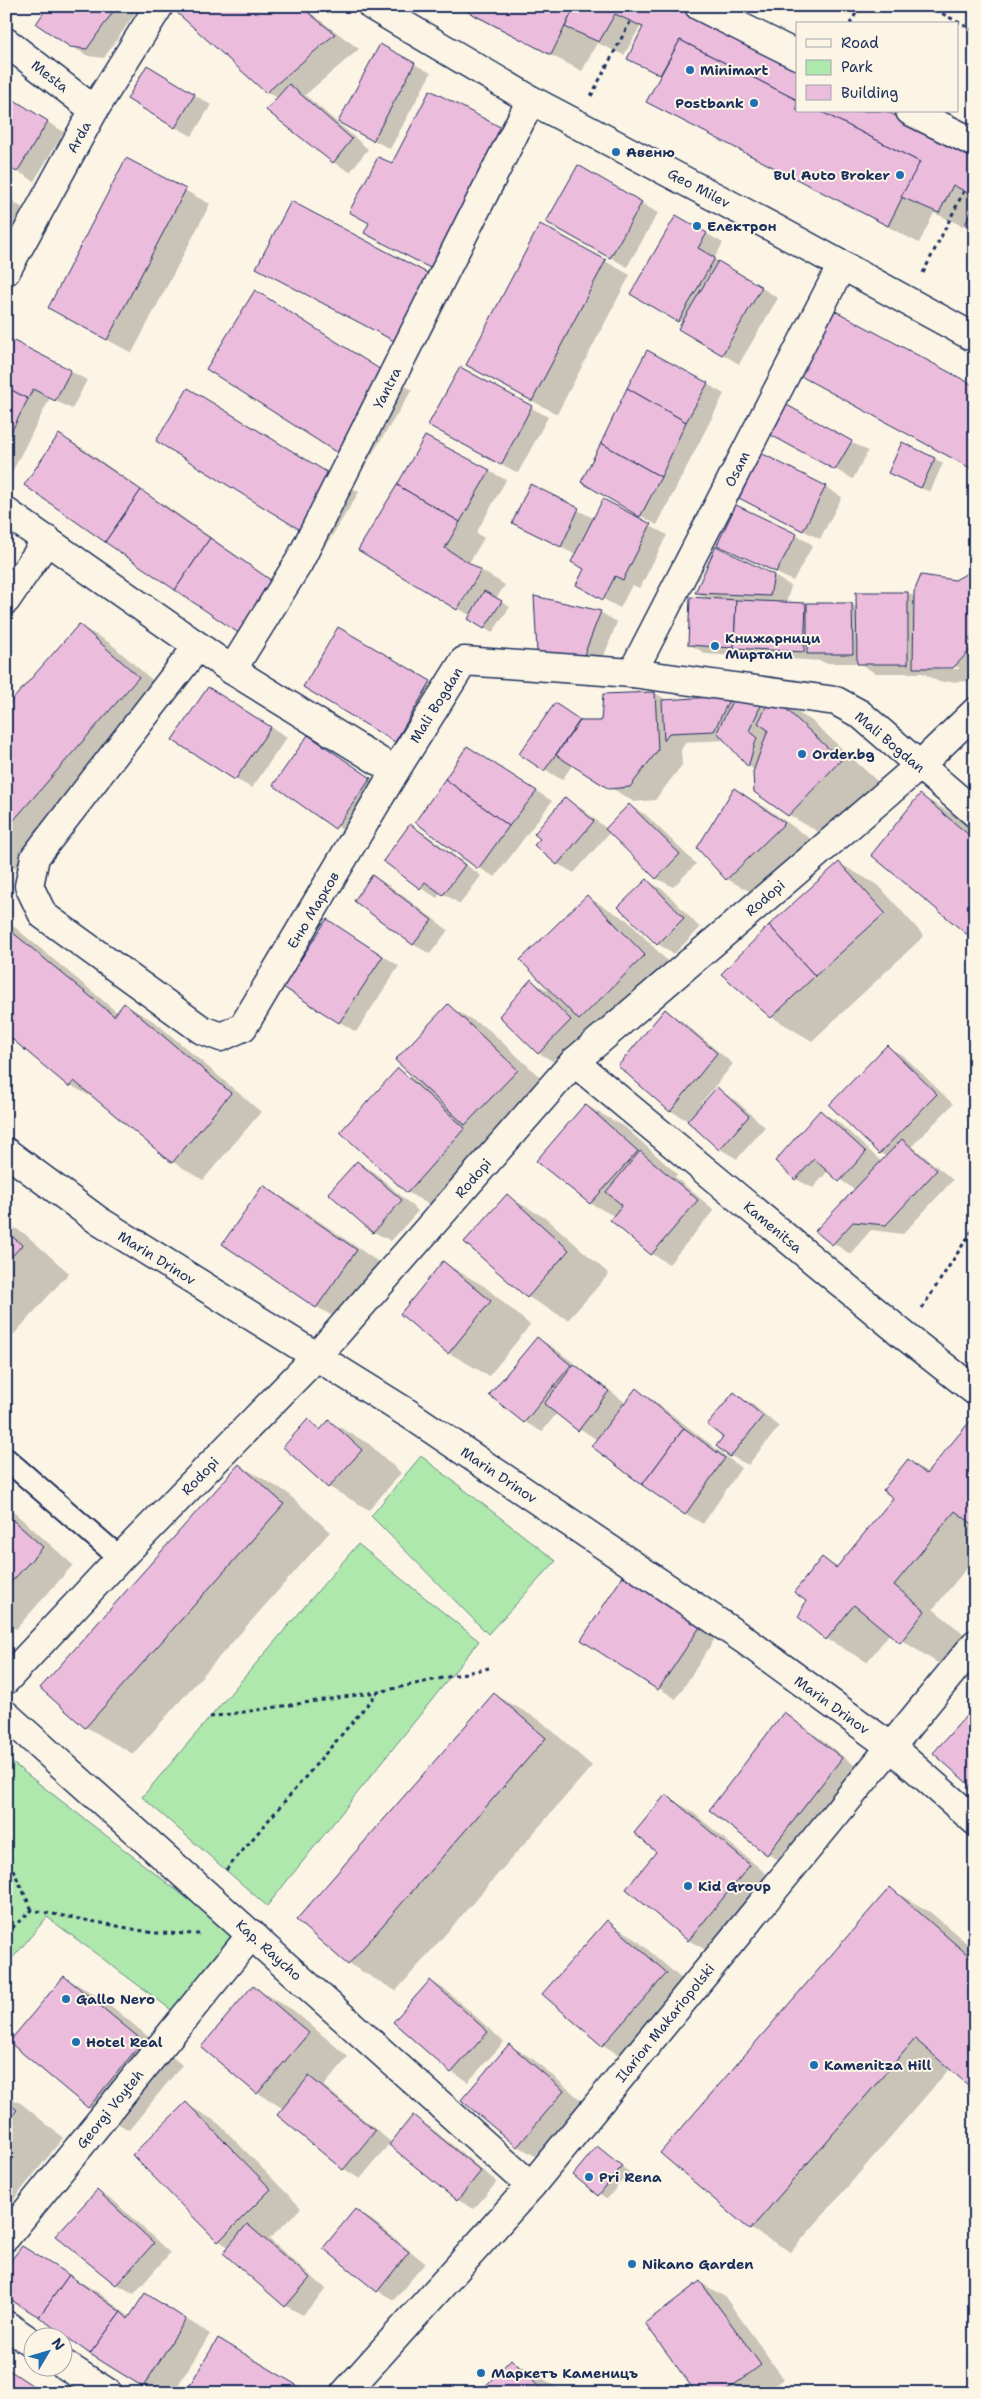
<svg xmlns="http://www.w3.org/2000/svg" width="981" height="2399" viewBox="0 0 981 2399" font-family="'Shantell Sans',sans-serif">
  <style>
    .green { fill: #aee8ad; stroke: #648c86 }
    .shadow { fill: #0003; fill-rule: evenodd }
    .building { fill: #ecbcdd; stroke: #1b2f5e }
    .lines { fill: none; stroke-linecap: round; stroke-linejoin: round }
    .lane-casing { stroke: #1b2f5e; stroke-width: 25 }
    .street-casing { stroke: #1b2f5e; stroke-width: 31 }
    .path { stroke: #1b2f5e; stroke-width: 3; stroke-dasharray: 4 4; stroke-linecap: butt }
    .lane { stroke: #fcf5e5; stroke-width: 21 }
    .street { stroke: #fcf5e5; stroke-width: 28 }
    .poi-dot { fill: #1f6fb2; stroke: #fcf5e5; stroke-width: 2 }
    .labels { text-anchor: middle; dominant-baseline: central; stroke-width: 4; stroke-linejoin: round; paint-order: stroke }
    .poi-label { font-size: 14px; font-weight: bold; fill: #1b2f5e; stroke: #fcf5e5; text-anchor: start }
    .street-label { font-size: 14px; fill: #1b2f5e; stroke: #fcf5e5 }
  </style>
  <rect width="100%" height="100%" fill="#fcf5e5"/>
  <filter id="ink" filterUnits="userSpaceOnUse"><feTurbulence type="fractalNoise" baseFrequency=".02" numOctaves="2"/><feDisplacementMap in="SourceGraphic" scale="10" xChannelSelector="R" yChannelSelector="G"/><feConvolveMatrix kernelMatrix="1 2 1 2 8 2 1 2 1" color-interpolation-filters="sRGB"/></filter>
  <g filter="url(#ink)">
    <g class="green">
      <polygon points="421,1456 556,1561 488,1634 371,1516"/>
      <polygon points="358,1544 479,1641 267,1906 142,1797"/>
      <polygon points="6,1758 237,1937 174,2012 47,1917 6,1966"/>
    </g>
    <g class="shadow">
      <polygon points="49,6 140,6 104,58 88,56 71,46"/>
      <polygon points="179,6 301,6 359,49 305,95 368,149 350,172 333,162 278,98 267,92"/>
      <polygon points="455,6 677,6 797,67 797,111 975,157 975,229 965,223 963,226 934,213 919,243 648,101 661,76 629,58 643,29 640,27 624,55 597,43 582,71"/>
      <polygon points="414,64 431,73 390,149 339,121"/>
      <polygon points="164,76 211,105 192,136 175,127"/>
      <polygon points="8,98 64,132 34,181 6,164"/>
      <polygon points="502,129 526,143 454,281 390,246 392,165"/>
      <polygon points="127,159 210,204 132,353 74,322"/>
      <polygon points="579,167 658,213 627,267 548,221"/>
      <polygon points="6,199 29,211 6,257"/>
      <polygon points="676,216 723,243 714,259 778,298 739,364 680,329 683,323 632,294"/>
      <polygon points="605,261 630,275 557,414 491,379"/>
      <polygon points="257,268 430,276 454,290 420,355"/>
      <polygon points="280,306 412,390 364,467 340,453"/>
      <polygon points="6,338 87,380 72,409 50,398 12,472 6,469"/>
      <polygon points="460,368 548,417 518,473 446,434"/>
      <polygon points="707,384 724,394 657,525 583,482"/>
      <polygon points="213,403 359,492 327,544 303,530"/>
      <polygon points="59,435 84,449 139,488 136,486 135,488 165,505 291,594 257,643"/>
      <polygon points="851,442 868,451 853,479 787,443"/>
      <polygon points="935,459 943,463 930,492 897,477"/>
      <polygon points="489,471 506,480 476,533 484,538 469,563 505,585 496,599 510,607 492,633 469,618 471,616 360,550"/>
      <polygon points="531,486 595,519 604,501 667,535 640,588 632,585 620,608 594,594 586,569 576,555 513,523"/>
      <polygon points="825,487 842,497 820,539 757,507"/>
      <polygon points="796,535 813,545 793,581 719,545"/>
      <path d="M975 573V681L939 682 923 673H875L859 663H825L821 661 706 654 689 644 708 599 696 592 774 576 791 586 786 603 808 606 852 604 858 608 908 593 915 597ZM938 667H959V669H938Z"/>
      <polygon points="600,612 617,622 599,669 555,661"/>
      <polygon points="79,625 110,643 169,695 18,869 6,862 6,709"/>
      <polygon points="338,629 454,696 420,754 305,687"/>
      <polygon points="655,693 668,701 772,698 812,721 880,784 829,838 789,815 755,770 748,766 726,740 686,742 681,750 682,765 655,800 634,802 573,764 562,780 521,754 555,704 584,722 603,722"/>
      <polygon points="225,698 287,737 252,788 235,779"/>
      <polygon points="309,736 386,789 353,837 275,785"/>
      <polygon points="484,758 552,801 495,877 479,868"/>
      <polygon points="734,789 765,807 815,842 758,896 727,879"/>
      <polygon points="921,796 961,819 975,831 975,939"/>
      <polygon points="566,799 582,809 607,829 630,806 646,815 696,864 673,887 656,878 610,832 574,873 558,864 541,839"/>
      <polygon points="411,826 427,835 481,876 460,904 441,892 437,898 421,888"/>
      <polygon points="839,863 879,886 924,936 812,1041 772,1017 723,974"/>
      <polygon points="373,877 390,886 448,930 430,954 413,944"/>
      <polygon points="647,881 664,890 700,928 674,954 658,944"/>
      <polygon points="587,897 627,920 685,979 620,1042 597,1029 579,1076 539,1053 501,1016 531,981 554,994"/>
      <polygon points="6,920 118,1013 125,1005 155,1022 261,1112 203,1180 173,1162 101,1102 70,1085 6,1032"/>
      <polygon points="344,930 399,966 356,1032 340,1022"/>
      <polygon points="448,1006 488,1029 557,1093 447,1215 407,1192 398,1070 420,1083"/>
      <polygon points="665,1011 682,1021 733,1064 701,1103 703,1105 717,1089 734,1099 765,1127 737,1159 720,1149 688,1121 671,1111 620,1066"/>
      <polygon points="887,1047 904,1056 953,1104 912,1146 953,1180 903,1234 871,1230 850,1254 816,1231 855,1190 828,1171 813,1188 796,1179 820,1112 837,1121 882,1162 887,1157 880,1153"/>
      <polygon points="586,1105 626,1128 677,1174 675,1177 714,1210 669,1264 652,1254 612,1220 614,1216 590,1203"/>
      <polygon points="358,1162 374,1172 418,1211 391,1241 374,1232"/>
      <polygon points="263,1187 294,1204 387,1268 348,1325 317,1307 224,1243"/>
      <polygon points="507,1196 547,1219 609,1274 568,1320 528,1297"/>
      <polygon points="6,1223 25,1234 69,1273 6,1343"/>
      <polygon points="444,1263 484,1286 530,1325 489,1376 449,1353"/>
      <polygon points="537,1338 554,1348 626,1403 636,1390 653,1400 741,1468 703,1524 686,1514 593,1446 597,1440 557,1413 542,1432 525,1422 491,1395"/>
      <polygon points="734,1394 751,1403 779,1427 748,1465 731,1456 725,1437"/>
      <polygon points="308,1421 322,1429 329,1421 369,1444 401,1473 369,1510 329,1487"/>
      <polygon points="975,1423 975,1558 933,1609 965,1635 941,1665 890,1633 867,1662 827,1639 823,1559 838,1568 894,1498 908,1461 929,1473"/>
      <polygon points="239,1465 286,1492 330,1532 133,1754 86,1727 42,1688"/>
      <polygon points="6,1505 73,1565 16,1629 6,1624"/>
      <polygon points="624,1578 716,1637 676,1699 583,1639"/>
      <polygon points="494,1694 541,1721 592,1766 396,1991 349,1964 298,1920"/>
      <polygon points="784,1714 801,1724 858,1768 784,1863 768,1854"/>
      <polygon points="666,1796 690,1810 774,1880 713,1954 688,1940 658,1851"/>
      <polygon points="890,1889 930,1912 975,1950 975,2089 950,2068 791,2252 751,2229 662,2153"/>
      <polygon points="607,1922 632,1936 691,1987 627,2060 603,2045 544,1994"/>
      <polygon points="64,1977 104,2000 182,2065 129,2130 89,2107"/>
      <polygon points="431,1981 447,1991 504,2042 468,2082 452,2072 395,2022"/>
      <polygon points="253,1987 293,2010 348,2057 324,2086 392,2143 413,2117 430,2127 497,2182 474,2209 458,2200 389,2144 360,2179 344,2169 279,2115 284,2109 258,2093 203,2046"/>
      <polygon points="509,2045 533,2059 588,2106 542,2160 518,2146"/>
      <polygon points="6,2095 22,2104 63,2138 6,2209"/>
      <polygon points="186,2104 217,2122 301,2208 269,2239 326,2289 303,2315 286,2306 229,2247 219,2241"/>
      <polygon points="597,2148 629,2172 607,2199 575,2175"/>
      <polygon points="97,2191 114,2201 170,2253 134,2294 117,2284 57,2236"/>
      <polygon points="355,2211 372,2220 425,2263 394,2300 378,2291"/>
      <polygon points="22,2247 99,2293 130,2317 170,2309 210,2334 173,2393 156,2393 91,2353 39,2316"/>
      <polygon points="701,2283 725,2297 784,2379 766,2393 697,2393"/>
      <polygon points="512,2361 559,2388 563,2393 480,2393"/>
    </g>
    <g class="building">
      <polygon points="48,6 117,6 87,49 70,47 36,24"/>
      <polygon points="177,6 300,6 335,34 266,93 174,10"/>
      <polygon points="457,6 575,6 551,55"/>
      <polygon points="575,6 679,6 797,66 797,100 680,40 660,75 627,59 643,27 615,14 599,42 565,27"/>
      <polygon points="680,40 797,100 797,111 820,111 920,162 888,226 646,102"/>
      <polygon points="380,44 415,63 373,141 338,122"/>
      <polygon points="147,65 195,94 175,128 127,99"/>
      <polygon points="289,84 352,139 333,163 266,110"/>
      <polygon points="430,90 502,128 430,268 364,233 369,223 349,212 378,157 392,163"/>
      <polygon points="6,95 48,121 17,172 6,166"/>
      <polygon points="820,111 886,111 975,156 975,197 953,185 939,213 901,197 920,162"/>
      <polygon points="126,158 186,189 107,340 48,308"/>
      <polygon points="578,165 642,202 610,258 546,222"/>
      <polygon points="6,197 13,201 6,215"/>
      <polygon points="291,201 431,275 396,342 256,268"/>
      <polygon points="975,202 975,229 965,225"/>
      <polygon points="676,215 707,233 698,248 715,258 678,322 630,294"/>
      <polygon points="540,224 606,260 532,401 466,365"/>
      <polygon points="718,261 762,287 722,355 678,329"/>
      <polygon points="255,290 389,375 339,454 206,369"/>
      <polygon points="830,308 975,386 975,465 972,469 795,373"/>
      <polygon points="6,337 71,370 55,401 33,389 28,399 6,387"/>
      <polygon points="647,350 708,383 686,422 627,388"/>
      <polygon points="460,367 532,406 501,465 428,425"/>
      <polygon points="6,387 28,399 6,442"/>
      <polygon points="188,388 335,477 302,531 156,441"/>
      <polygon points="627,388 686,422 661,477 601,443"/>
      <polygon points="785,404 852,441 835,470 769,434"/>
      <polygon points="59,434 141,490 105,542 24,485"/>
      <polygon points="425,436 490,470 460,522 397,485"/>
      <polygon points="902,442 935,458 921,488 888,473"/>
      <polygon points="601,443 661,477 640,517 581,482"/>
      <polygon points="761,453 826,486 803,531 739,498"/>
      <polygon points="530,484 579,508 561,547 512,523"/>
      <polygon points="397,485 460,522 445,548 481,570 457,610 358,550"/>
      <polygon points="141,490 210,538 175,590 105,542"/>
      <polygon points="603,499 651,524 623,580 615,576 603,600 576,585 584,569 571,562"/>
      <polygon points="736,505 797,534 776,572 717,545"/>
      <polygon points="210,538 275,583 240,634 175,590"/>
      <polygon points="716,546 774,575 770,596 695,593"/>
      <polygon points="973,570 975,572 975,634 968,639 975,645 953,668 913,668 914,592 921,575 955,580"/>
      <polygon points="484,591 502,601 484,629 468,619"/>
      <polygon points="856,592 908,592 908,664 857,664"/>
      <polygon points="534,596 601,611 582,660 537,652"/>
      <polygon points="690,597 736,600 734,648 688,645"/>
      <polygon points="736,600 806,603 804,652 734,648"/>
      <polygon points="807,603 852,603 853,654 807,654"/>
      <polygon points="79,624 139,677 6,829 6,707"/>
      <polygon points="338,627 431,681 395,742 303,687"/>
      <polygon points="208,687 271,727 235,780 172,740"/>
      <polygon points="655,692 658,750 630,787 609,789 556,755 580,721 601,721 603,694"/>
      <polygon points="731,696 714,731 669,733 664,741 662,700"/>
      <polygon points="772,696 841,760 788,816 754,792 753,772 768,730 758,723"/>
      <polygon points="734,697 764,699 749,731 757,737 748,767 717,732"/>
      <polygon points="555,703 580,720 544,771 519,754"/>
      <polygon points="308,735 371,778 335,829 273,785"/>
      <polygon points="467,746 537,791 509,826 445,779"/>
      <polygon points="445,779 509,826 478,869 415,822"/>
      <polygon points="734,788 785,823 726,880 697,848"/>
      <polygon points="920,794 975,840 975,941 871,855"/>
      <polygon points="565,797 594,821 557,865 534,845 540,839 534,834"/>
      <polygon points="629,804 680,854 656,879 605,829"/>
      <polygon points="410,824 465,865 443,895 425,882 420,889 383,861"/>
      <polygon points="839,862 885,913 815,976 769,925"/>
      <polygon points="372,875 432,920 413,945 354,901"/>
      <polygon points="647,879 684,918 657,945 618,907"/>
      <polygon points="587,895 645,955 579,1020 520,960"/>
      <polygon points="327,919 383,956 339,1023 283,987"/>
      <polygon points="769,925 815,976 771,1018 721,974"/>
      <polygon points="6,927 114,1016 124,1003 231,1093 172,1163 74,1081 69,1087 6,1034"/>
      <polygon points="531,979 571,1020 538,1054 499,1016"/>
      <polygon points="448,1004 518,1070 465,1125 395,1060"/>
      <polygon points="665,1009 717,1053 670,1112 618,1066"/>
      <polygon points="887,1045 937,1094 879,1154 829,1105"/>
      <polygon points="398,1068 465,1128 407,1193 340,1132"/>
      <polygon points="717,1087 749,1116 719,1150 687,1121"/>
      <polygon points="585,1104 638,1151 590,1204 536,1161"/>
      <polygon points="820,1110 866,1152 839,1182 814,1159 795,1180 775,1161"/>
      <polygon points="902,1139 937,1170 886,1225 853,1222 832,1245 815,1231"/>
      <polygon points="640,1151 698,1200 651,1255 610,1220 622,1205 606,1192"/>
      <polygon points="357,1161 402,1200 373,1233 328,1193"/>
      <polygon points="263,1185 357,1250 316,1308 222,1244"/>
      <polygon points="507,1194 569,1250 527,1298 464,1242"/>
      <polygon points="6,1231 22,1245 6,1263"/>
      <polygon points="443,1261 491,1301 448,1354 400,1314"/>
      <polygon points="537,1337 571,1365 524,1423 489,1395"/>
      <polygon points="574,1364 609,1391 578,1431 544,1404"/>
      <polygon points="636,1388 684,1428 642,1485 591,1446"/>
      <polygon points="734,1392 763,1416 730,1457 716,1446 723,1437 707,1425"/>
      <polygon points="308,1419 320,1430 329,1420 362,1450 328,1488 283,1447"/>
      <polygon points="971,1420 975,1423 975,1526 955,1511 894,1585 925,1611 900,1643 854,1605 826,1640 798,1617 806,1601 794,1592 822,1557 836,1568 893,1498 883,1490 908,1459 926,1474"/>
      <polygon points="684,1428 725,1458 685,1515 642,1485"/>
      <polygon points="239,1464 284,1504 85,1728 40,1688"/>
      <polygon points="6,1514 43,1547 6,1588"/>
      <polygon points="623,1576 700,1627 658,1690 581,1640"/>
      <polygon points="494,1693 546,1738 348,1965 296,1920"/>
      <polygon points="975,1706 975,1790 933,1753"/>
      <polygon points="784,1712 842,1758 767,1855 709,1810"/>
      <polygon points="666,1794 750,1865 688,1941 626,1889 656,1852 634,1833"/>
      <polygon points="890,1887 975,1961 975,2091 915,2039 750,2230 660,2153"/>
      <polygon points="607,1920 667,1973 602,2046 542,1994"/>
      <polygon points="64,1976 143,2041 88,2108 9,2042"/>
      <polygon points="430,1980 488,2032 451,2073 393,2022"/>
      <polygon points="253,1985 309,2033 257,2094 201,2047"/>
      <polygon points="509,2044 564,2091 517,2147 461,2100"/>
      <polygon points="309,2076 375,2131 343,2170 277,2115"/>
      <polygon points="6,2101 17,2110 6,2123"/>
      <polygon points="186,2102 271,2189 218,2242 132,2155"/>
      <polygon points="413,2115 481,2171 457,2201 389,2145"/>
      <polygon points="597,2146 622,2166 598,2196 573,2175"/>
      <polygon points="97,2190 154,2243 116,2285 55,2236"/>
      <polygon points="355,2209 409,2252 377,2292 323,2248"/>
      <polygon points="247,2224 310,2278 285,2307 223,2253"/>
      <polygon points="22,2246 69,2275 39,2317 6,2297 6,2267"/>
      <polygon points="69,2275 121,2312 90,2354 39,2317"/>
      <polygon points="700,2281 761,2365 723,2393 696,2393 645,2323"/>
      <polygon points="145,2293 186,2319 143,2387 90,2354 121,2312 128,2319"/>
      <polygon points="218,2338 303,2389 301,2393 185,2393"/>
      <polygon points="511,2359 545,2393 479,2393"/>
      <polygon points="6,2368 44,2393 6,2393"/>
    </g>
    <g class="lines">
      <g class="lane-casing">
        <polyline id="lane" points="6,1459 120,1558"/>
      </g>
      <g class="street-casing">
        <g id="street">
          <polyline points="372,6 531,100 772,227 975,338"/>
          <polyline points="699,6 797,55"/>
          <polyline points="6,42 94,110"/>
          <polyline points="910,111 975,143"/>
          <polyline points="6,271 94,110 159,6"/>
          <polyline points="6,512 232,670 395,771"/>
          <polyline points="6,600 47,540"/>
          <polyline points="198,646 35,857 29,886 43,915 202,1030 221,1037 243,1027 395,771 464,661 632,673 836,701 860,714 975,813"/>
          <polyline points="232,670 299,562 531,100"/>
          <polyline points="632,673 842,265"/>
          <polyline points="574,1062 905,1336 975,1391"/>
          <polyline points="6,1152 99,1221 409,1414 746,1641 891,1747 975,1821"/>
          <polyline points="6,1680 120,1558 316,1357 574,1062 919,766 975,712"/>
          <polyline points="6,1715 531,2186"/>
          <polyline points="6,2237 252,1934"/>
          <polyline points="6,2325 32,2343"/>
          <polyline points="62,2363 108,2393"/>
          <polyline points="345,2393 531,2186 975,1644"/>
        </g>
      </g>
      <g class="path">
        <polyline points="928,6 975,31"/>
        <polyline points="850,24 860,6"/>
        <polyline points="591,96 630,22"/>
        <polyline points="923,273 964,191"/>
        <polyline points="922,1308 975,1226"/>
        <polyline points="210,1717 377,1692"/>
        <polyline points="6,1855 32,1910"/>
        <polyline points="226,1870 378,1692 489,1668"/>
        <polyline points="6,1933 32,1910 154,1933 200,1934"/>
      </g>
      <use href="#lane" class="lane"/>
      <use href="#street" class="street"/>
    </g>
  </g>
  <g class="poi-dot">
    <circle cx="690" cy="70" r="5"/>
    <circle cx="754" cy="103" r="5"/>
    <circle cx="616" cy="152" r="5"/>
    <circle cx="900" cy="175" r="5"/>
    <circle cx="697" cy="226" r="5"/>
    <circle cx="715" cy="646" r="5"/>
    <circle cx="802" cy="754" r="5"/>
    <circle cx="688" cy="1886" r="5"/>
    <circle cx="66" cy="1999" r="5"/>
    <circle cx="76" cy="2042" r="5"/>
    <circle cx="814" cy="2065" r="5"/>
    <circle cx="589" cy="2177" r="5"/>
    <circle cx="632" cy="2264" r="5"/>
    <circle cx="481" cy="2373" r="5"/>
  </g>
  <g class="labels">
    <g class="poi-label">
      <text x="700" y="70">Minimart</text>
      <text x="744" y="103" text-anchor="end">Postbank</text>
      <text x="626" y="152">Авеню</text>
      <text x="890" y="175" text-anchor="end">Bul Auto Broker</text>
      <text x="707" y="226">Електрон</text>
      <text x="725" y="638">Книжарници<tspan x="725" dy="16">Миртани</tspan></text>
      <text x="812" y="754">Order.bg</text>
      <text x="698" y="1886">Kid Group</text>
      <text x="76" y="1999">Gallo Nero</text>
      <text x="86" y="2042">Hotel Real</text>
      <text x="824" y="2065">Kamenitza Hill</text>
      <text x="599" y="2177">Pri Rena</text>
      <text x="642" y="2264">Nikano Garden</text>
      <text x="491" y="2373">Маркетъ Каменицъ</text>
    </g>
    <g class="street-label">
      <text transform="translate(50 76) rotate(38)">Mesta</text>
      <text transform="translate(79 137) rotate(-61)">Arda</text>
      <text transform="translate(699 188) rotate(28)">Geo Milev</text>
      <text transform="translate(387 388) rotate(-63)">Yantra</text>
      <text transform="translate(737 469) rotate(-63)">Osam</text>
      <text transform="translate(436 705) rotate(-58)">Mali Bogdan</text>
      <text transform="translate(890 742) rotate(40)">Mali Bogdan</text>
      <text transform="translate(765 898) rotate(-41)">Rodopi</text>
      <text transform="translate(313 910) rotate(-59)">Еню Марков</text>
      <text transform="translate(473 1178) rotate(-49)">Rodopi</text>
      <text transform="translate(773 1227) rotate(40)">Kamenitsa</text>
      <text transform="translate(157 1258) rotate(32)">Marin Drinov</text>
      <text transform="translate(499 1475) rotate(34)">Marin Drinov</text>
      <text transform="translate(200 1476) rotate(-46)">Rodopi</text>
      <text transform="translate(832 1705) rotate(36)">Marin Drinov</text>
      <text transform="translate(269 1950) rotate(42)">Kap. Raycho</text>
      <text transform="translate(665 2023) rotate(-51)">Ilarion Makariopolski</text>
      <text transform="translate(110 2109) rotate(-51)">Georgi Voyteh</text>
    </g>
  </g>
  <rect width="981" height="2399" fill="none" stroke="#fcf5e5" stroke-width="25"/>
  <rect x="12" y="12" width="956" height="2374" fill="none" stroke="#1b2f5e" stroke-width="2" filter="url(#ink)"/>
  <rect x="796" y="22" width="162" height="90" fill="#fcf5e5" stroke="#a2a6af"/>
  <rect x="806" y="39" width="25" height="8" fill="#fcf5e5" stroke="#a2a6af"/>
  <text x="841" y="48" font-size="15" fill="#1b2f5e">Road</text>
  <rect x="806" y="60" width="25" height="15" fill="#aee8ad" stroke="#a2a6af"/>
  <text x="841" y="72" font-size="15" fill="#1b2f5e">Park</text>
  <rect x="806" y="85" width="25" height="15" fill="#ecbcdd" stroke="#a2a6af"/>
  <text x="841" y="98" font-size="15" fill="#1b2f5e">Building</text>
  <g transform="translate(48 2352) rotate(52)"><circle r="24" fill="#fcf5e5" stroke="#a2a6af"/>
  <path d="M0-4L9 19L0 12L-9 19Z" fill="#1f6fb2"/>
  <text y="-8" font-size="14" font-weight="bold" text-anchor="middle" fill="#1b2f5e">N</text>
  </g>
</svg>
